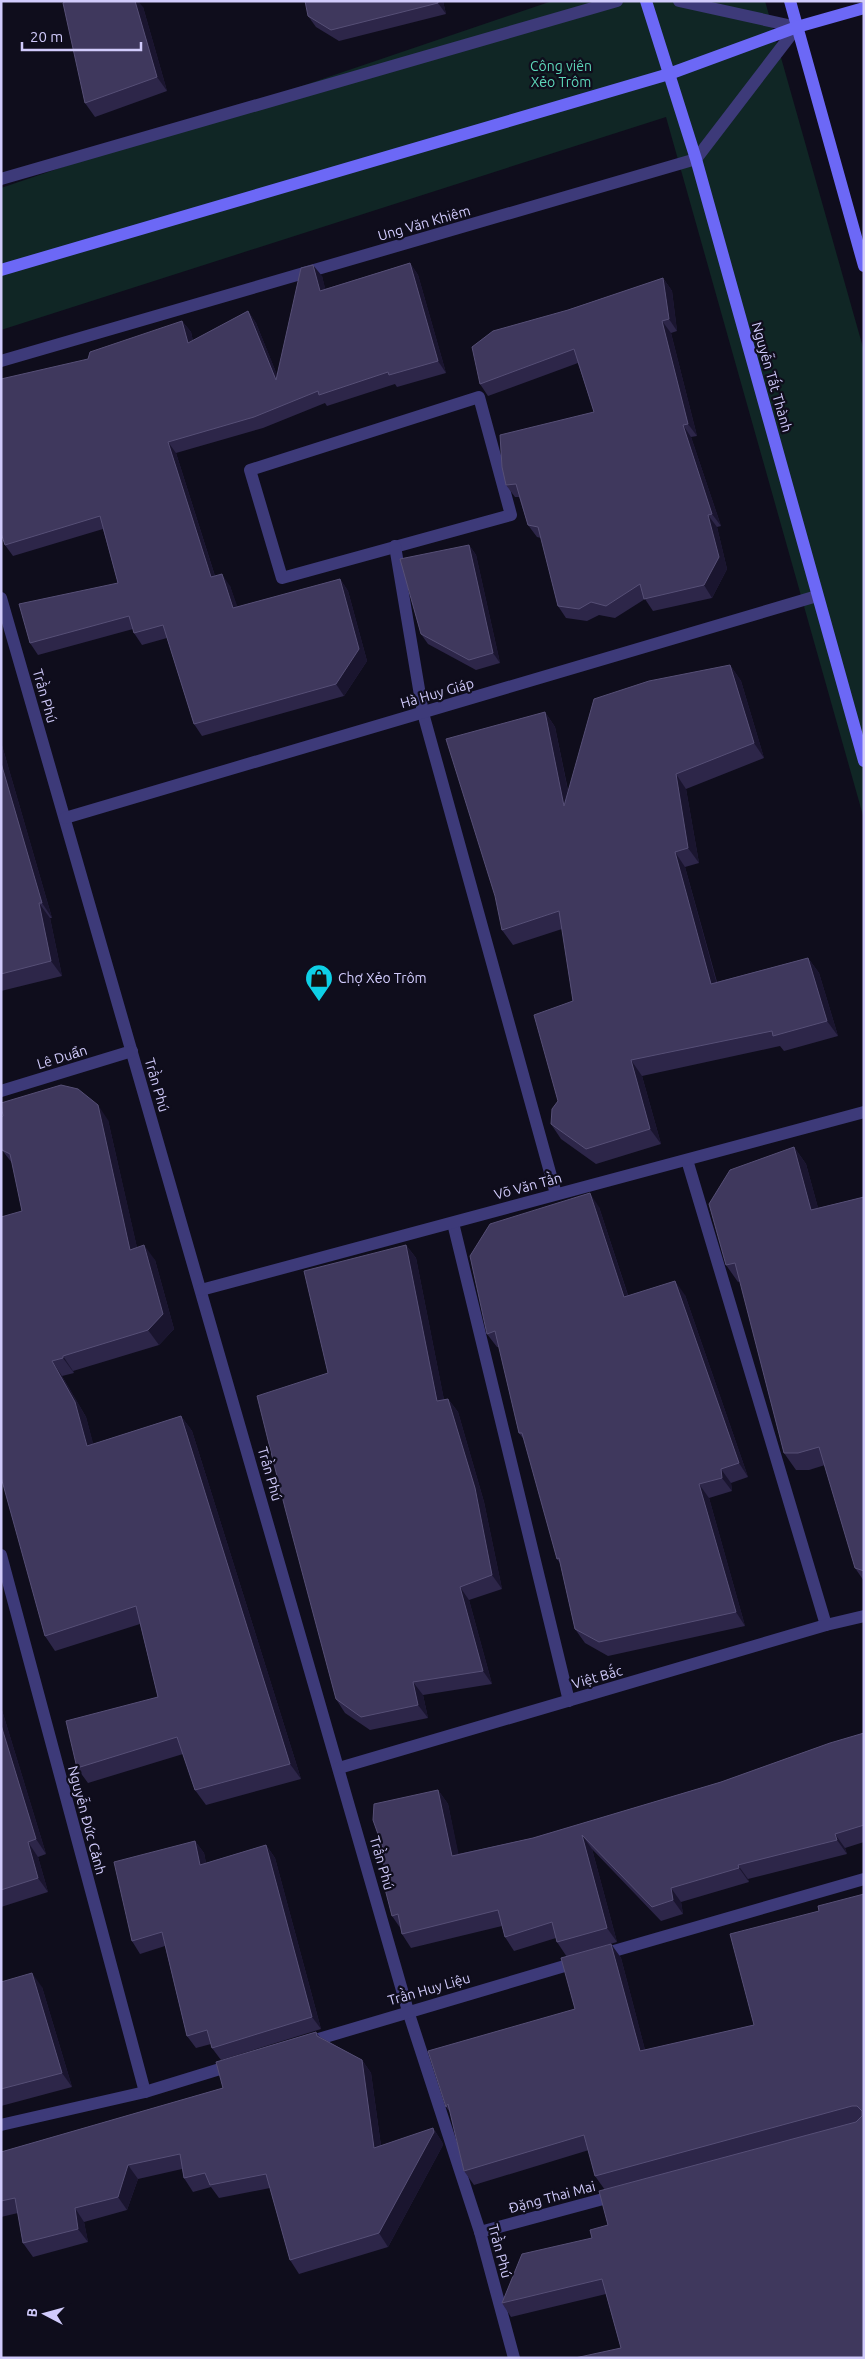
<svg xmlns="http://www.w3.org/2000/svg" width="865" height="2359" viewBox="0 0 865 2359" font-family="Ubuntu,sans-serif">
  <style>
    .green { fill: #102625 }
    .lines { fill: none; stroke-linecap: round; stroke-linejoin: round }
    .street { stroke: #3d3a79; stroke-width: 12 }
    .secondary { stroke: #6c68f6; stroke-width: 12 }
    .wall { fill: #2d2649 }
    .shaded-wall { fill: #1a152f }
    .building { fill: #3f385d; stroke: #564f76 }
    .labels { text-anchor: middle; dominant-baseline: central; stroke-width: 4.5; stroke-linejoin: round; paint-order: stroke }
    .park-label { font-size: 14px; fill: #5dd6b8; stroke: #0f0d1c }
    .street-label { font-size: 14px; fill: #d1cbfc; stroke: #0f0d1c }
    .poi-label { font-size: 14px; fill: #d1cbfc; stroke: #0f0d1c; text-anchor: start }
  </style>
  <rect width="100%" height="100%" fill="#0f0d1c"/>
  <polygon class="green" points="552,1 765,1 864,351 864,819 666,117 1,330 1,188"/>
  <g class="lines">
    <g class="street">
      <polyline points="1,179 617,1"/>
      <polyline points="1,361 696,159 797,27 679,1"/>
      <polygon points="479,397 511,515 282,578 250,470"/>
      <polyline points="395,546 423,713 556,1194"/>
      <polyline points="1,598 408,2011 480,2232 514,2358"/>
      <polyline points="65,818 817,596"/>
      <polyline points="1,1091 132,1051"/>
      <polyline points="687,1160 826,1625"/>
      <polyline points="453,1223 569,1701"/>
      <polyline points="201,1290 864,1112"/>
      <polyline points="1,1555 145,2092"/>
      <polyline points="339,1768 826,1625 864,1616"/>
      <polyline points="600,1955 864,1879"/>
      <polyline points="305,2043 578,1962"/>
      <polyline points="1,2125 145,2092 233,2065"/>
      <polyline points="480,2232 618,2195"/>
    </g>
    <g class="secondary">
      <polyline points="646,1 696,159 864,761"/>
      <polyline points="790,1 864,266"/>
      <polyline points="1,270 669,74 797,27 864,8"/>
    </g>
  </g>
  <g class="wall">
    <polygon points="443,1 446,14 339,41 316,27 308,16"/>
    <polygon points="143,7 167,91 95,117 85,103"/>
    <polygon points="410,263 418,275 446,373 397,387 395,384 327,406 325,403 263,428 176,453 215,576 230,586 237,607 340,579 348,591 367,661 344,696 202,736 194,724 167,638 142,645 134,633 133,629 38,655 30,643 118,583 103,529 13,556 5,545 88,359 182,321 191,332 193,341 248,311 256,323 277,375 322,276 325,289"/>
    <polygon points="663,278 672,291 677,331 671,333 697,436 691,437 721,526 717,527 727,569 712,598 653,611 645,599 615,618 599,615 587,621 566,618 558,606 541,538 537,537 528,525 519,497 515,497 506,485 594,412 578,363 488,396 480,384 568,310"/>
    <polygon points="469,545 476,555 500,663 476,670 428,644 421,634"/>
    <polygon points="730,665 741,681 764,758 686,789 699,863 685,867 717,982 808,958 819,973 838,1036 784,1051 780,1046 642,1076 661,1144 596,1164 561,1139 551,1124 558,1101 573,1001 562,929 513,945 502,930 545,712 555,727 568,790"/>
    <polygon points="1,742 52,918 50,918 62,976 1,991"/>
    <polygon points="108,1120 137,1248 155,1260 174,1329 159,1345 73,1371 74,1373 62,1376 86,1417 93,1444 181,1416 192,1431 301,1779 206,1805 195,1790 183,1754 88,1783 77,1768 158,1697 140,1624 55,1651 45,1636 22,1211 12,1163 2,1150"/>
    <polygon points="794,1147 806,1164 818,1208 864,1197 864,1581 855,1568 825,1465 809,1470 796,1470 784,1453 740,1281 738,1282 726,1265"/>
    <polygon points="599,1207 628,1295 685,1295 748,1477 731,1483 732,1491 709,1498 745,1626 608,1656 585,1643 575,1629 560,1563 557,1559 525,1441 519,1433 499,1347 497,1347 487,1334"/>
    <polygon points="406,1245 416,1258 444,1400 448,1399 458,1412 484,1502 502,1589 469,1600 492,1684 423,1695 428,1718 370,1730 345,1713 336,1699 328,1373"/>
    <polygon points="1,1707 46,1854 38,1857 48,1892 1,1907"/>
    <polygon points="864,1733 864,1842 845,1848 847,1854 748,1879 749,1882 681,1902 683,1914 661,1921 592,1849 617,1942 567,1957 557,1942 556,1938 514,1951 505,1937 502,1926 411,1948 402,1934 401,1929 392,1916 385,1854 438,1790 448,1804 458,1854 533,1838 721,1782"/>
    <polygon points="195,1841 204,1853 206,1863 266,1845 275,1858 321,2029 221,2060 212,2048 211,2044 196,2048 187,2036 165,1946 140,1954 132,1941"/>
    <polygon points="864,1894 864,2358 621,2348 606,2294 511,2317 502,2303 592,2238 608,2225 605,2190 595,2176 589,2150 474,2185 464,2171 450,2112 446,2107 575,2009 611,1944 621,1958 645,2050 754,2025 819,1911"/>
    <polygon points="1,1982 42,1987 72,2087 1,2106"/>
    <polygon points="316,2032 320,2037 362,2060 371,2073 381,2146 433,2128 442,2142 443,2145 388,2247 299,2274 290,2260 270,2188 219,2198 211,2187 193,2192 184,2178 182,2169 138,2179 127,2210 84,2222 88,2242 33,2257 23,2243 18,2213 1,2217 1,2152 223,2088"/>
  </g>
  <g class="shaded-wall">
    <polygon points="135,1 138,1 143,7 167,91 157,77"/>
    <polygon points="438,1 443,1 446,14 438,3"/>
    <polygon points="410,263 418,275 446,373 438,361"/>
    <polygon points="313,265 322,276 329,302 320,291"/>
    <polygon points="663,278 672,291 677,331 669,319"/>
    <polygon points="248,311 256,323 284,392 276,380"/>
    <polygon points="182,321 191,332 196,355 188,343"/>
    <polygon points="662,321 671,333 697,436 688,424"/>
    <polygon points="683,425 691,437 721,526 712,514"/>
    <polygon points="168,442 176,453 219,589 211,577"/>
    <polygon points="708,515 717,527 727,569 712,598 704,585"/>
    <polygon points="469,545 476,555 500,663 493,653"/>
    <polygon points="222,574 230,586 242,619 233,608"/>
    <polygon points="340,579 348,591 367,661 344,696 336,684"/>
    <polygon points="730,665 741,681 764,758 754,743"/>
    <polygon points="545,712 555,727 574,821 564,806"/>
    <polygon points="1,742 52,918 42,903 1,763"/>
    <polygon points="676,774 686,789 699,863 688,848"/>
    <polygon points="675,852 685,867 721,999 711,984"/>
    <polygon points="39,903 50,918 62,976 51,961"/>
    <polygon points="808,958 819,973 838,1036 827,1021"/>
    <polygon points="631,1060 642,1076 661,1144 650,1129"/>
    <polygon points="98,1105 108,1120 141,1265 130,1250"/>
    <polygon points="794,1147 806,1164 823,1226 811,1210"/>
    <polygon points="590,1193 599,1207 633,1311 624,1297"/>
    <polygon points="144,1245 155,1260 174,1329 159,1345 148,1330"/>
    <polygon points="406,1245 416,1258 447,1415 437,1401"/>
    <polygon points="675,1281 685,1295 748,1477 739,1463"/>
    <polygon points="63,1356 73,1371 74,1373 63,1358"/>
    <polygon points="52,1361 62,1376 86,1417 98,1461 87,1446"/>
    <polygon points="448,1399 458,1412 484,1502 502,1589 492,1575"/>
    <polygon points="181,1416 192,1431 301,1779 290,1764"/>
    <polygon points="721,1469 731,1483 732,1491 722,1478"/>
    <polygon points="699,1484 709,1498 745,1626 736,1612"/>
    <polygon points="460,1587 469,1600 492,1684 483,1671"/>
    <polygon points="413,1682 423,1695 428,1718 418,1705"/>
    <polygon points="1,1707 46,1854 36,1839 1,1725"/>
    <polygon points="438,1790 448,1804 462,1870 452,1856"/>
    <polygon points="835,1834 845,1848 847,1854 837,1840"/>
    <polygon points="582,1835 592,1849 617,1942 607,1928"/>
    <polygon points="195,1841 204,1853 209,1878 200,1865"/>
    <polygon points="28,1842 38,1857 48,1892 38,1878"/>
    <polygon points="266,1845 275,1858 321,2029 312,2017"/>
    <polygon points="738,1865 748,1879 749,1882 739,1868"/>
    <polygon points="671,1888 681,1902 683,1914 673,1900"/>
    <polygon points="611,1944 621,1958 649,2065 640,2051"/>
    <polygon points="32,1973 42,1987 72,2087 62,2073"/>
    <polygon points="362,2060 371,2073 383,2161 374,2148"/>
    <polygon points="433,2128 442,2142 443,2145 388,2247 379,2233"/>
    <polygon points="128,2165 138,2179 127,2210 118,2197"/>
    <polygon points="75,2208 84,2222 88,2242 78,2229"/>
  </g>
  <g class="building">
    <polygon points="66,1 135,1 157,77 85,103 63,3"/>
    <polygon points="305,1 438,1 438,3 331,30 308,16"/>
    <polygon points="410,263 438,361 389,375 388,372 319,395 318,391 254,417 168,442 211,577 222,574 233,608 340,579 359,649 336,684 194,724 163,625 134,633 129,616 30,643 19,604 118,583 100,516 5,545 1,533 1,379 88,359 90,352 182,321 188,343 248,311 276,380 301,268 313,265 320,291"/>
    <polygon points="663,278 669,319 662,321 688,424 683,425 712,514 708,515 719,557 704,585 644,599 640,584 606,606 591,602 579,609 558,606 538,527 528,525 516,484 506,485 502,467 500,435 594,412 574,349 480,384 472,347 493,331 568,310"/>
    <polygon points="469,545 493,653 469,660 421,634 400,559"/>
    <polygon points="730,665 754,743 676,774 688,848 675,852 711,984 808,958 827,1021 773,1036 772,1031 631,1060 650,1129 586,1149 551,1124 552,1109 558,1101 534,1015 573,1001 559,911 502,930 495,896 446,739 545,712 564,806 594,699 649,681"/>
    <polygon points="1,763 42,903 39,903 51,961 1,974"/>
    <polygon points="61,1085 78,1089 98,1105 130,1250 144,1245 163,1314 148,1330 63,1356 63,1358 52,1361 75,1402 87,1446 181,1416 290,1764 195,1790 177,1737 77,1768 66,1721 158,1697 136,1606 45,1636 1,1477 1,1217 22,1211 10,1154 2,1150 1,1146 1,1117 3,1116 1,1103"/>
    <polygon points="794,1147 811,1210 864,1197 864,1571 855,1568 819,1447 798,1453 784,1453 735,1263 726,1265 709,1204 730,1170"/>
    <polygon points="590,1193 624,1297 675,1281 739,1463 721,1469 722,1478 699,1484 736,1612 599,1642 575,1629 559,1558 557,1559 522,1433 519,1433 495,1331 487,1334 470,1256 490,1224"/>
    <polygon points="406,1245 437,1401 448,1399 475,1488 492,1575 460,1587 483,1671 413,1682 418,1705 361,1717 336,1699 285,1508 257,1396 328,1373 304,1271"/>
    <polygon points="1,1725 36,1839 28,1842 38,1878 1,1890"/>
    <polygon points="864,1733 864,1825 835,1834 837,1840 738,1865 739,1868 671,1888 673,1900 652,1907 582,1835 607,1928 557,1942 552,1922 505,1937 498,1910 402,1934 398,1914 392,1916 384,1885 388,1878 381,1855 385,1854 373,1820 374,1804 438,1790 452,1856 533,1838 721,1782 830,1743"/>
    <polygon points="195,1841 200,1865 266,1845 312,2017 212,2048 207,2030 187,2036 162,1932 132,1941 114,1862"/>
    <polygon points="864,1894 864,2358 575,2358 621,2348 602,2279 502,2303 522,2254 592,2238 590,2230 608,2225 599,2191 856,2122 862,2116 862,2111 857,2106 852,2106 595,2176 584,2135 464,2171 448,2104 446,2107 428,2051 575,2009 561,1958 611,1944 640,2051 754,2025 730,1934 819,1911 818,1906"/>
    <polygon points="32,1973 62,2073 1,2089 1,1982"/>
    <polygon points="316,2032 317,2036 362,2060 374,2148 433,2128 434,2132 379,2233 290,2260 266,2174 210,2185 205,2173 184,2178 180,2154 128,2165 118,2197 75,2208 78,2229 23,2243 15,2198 1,2201 1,2152 223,2088 216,2062"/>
  </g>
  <defs>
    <g id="shop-pin" transform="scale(1.4375)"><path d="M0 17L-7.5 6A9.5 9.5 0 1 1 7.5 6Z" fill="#0ecfe5" stroke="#0f0d1c"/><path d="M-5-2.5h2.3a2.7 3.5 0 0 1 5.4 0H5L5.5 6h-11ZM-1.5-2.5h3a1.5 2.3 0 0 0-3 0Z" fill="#111"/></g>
  </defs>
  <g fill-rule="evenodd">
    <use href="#shop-pin" x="319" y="978"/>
  </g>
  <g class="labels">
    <g class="park-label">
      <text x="561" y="66">Công viên<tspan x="561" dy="16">Xẻo Trôm</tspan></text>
    </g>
    <g class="street-label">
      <text transform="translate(424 223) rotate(-16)">Ung Văn Khiêm</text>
      <text transform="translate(772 377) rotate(74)">Nguyễn Tất Thành</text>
      <text transform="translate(437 693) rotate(-16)">Hà Huy Giáp</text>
      <text transform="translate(45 696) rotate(74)">Trần Phú</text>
      <text transform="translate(62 1057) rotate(-17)">Lê Duẩn</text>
      <text transform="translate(157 1085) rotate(74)">Trần Phú</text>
      <text transform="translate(528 1186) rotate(-15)">Võ Văn Tần</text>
      <text transform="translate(270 1474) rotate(74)">Trần Phú</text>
      <text transform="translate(597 1677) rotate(-16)">Việt Bắc</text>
      <text transform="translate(87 1820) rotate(75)">Nguyễn Đức Cảnh</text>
      <text transform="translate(382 1863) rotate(74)">Trần Phú</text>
      <text transform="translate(429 1989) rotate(-16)">Trần Huy Liệu</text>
      <text transform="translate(552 2197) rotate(-15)">Đặng Thai Mai</text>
      <text transform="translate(500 2251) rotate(75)">Trần Phú</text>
    </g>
    <g class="poi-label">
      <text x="338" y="978">Chợ Xẻo Trôm</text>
    </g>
  </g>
  <rect width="865" height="2359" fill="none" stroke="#d1cbfc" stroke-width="5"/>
  <g transform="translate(45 2314) rotate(276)" stroke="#0f0d1c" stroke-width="4" paint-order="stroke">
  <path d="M0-4L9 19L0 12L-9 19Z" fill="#d1cbfc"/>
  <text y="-8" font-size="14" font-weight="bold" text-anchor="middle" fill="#d1cbfc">B</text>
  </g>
  <path d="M22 42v8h119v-8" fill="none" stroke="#d1cbfc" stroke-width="2.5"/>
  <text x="30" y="42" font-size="15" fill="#d1cbfc" stroke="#0f0d1c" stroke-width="4" paint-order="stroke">20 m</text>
</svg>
